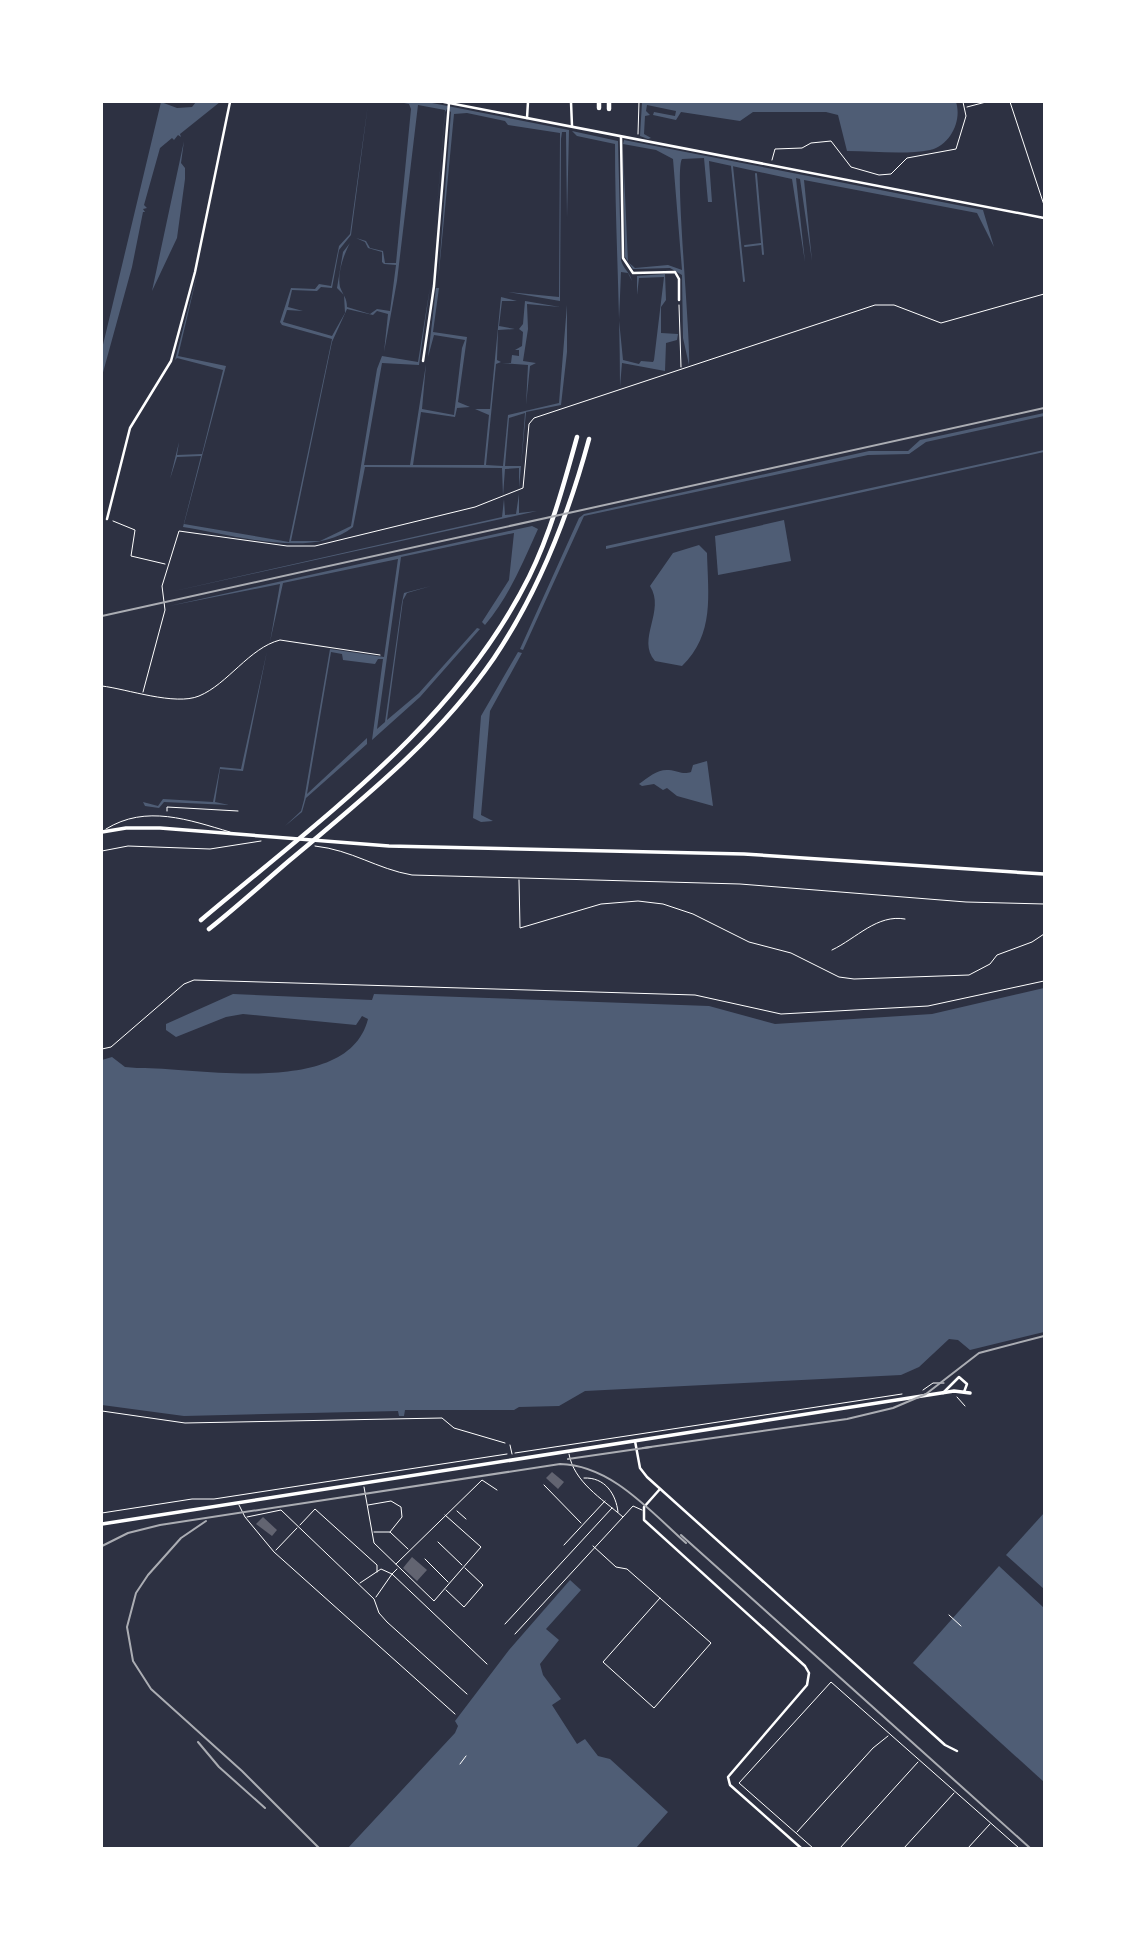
<svg xmlns="http://www.w3.org/2000/svg" width="1146" height="1950" viewBox="0 0 1146 1950" font-family="Inter,sans-serif">
  <style>
    .water { fill: #4f5d75; fill-rule: evenodd }
    .lines { fill: none; stroke-linecap: round; stroke-linejoin: round }
    .stream { stroke: #4f5d75; stroke-width: 2 }
    .building { fill: #626471 }
    .path { stroke: #fff; stroke-width: 1 }
    .service { stroke: #fff; stroke-width: 1 }
    .minor { stroke: #fff; stroke-width: 2.5 }
    .tertiary { stroke: #fff; stroke-width: 3.5 }
    .motorway { stroke: #fff; stroke-width: 4.5 }
    .tram { stroke: #abadb3; stroke-width: 2 }
    .rail { stroke: #abadb3; stroke-width: 2 }
  </style>
  <rect width="100%" height="100%" fill="#2d3142"/>
  <g class="water">
    <polygon points="161,102 177,108 192,107 196,102 220,102 180,134 181,137 178,135 174,140 172,138 160,148 144,205 147,208 143,209 145,212 143,212 132,267 102,376 102,349"/>
    <path d="M399 102H427L569 130 567 218 566 132H562L561 139 560 301 508 292 559 297 560 133 508 125 505 121 467 113 454 114 438 282 451 112 447 109 445 112 431 281 445 110 418 105 397 281 384 352 388 314 377 311 373 315 347 309 332 342 291 541H320L351 526 377 369 382 356 418 362 430 287 419 365 382 363 364 465H410L426 364 422 409 454 415 462 348 465 340 434 335 428 357 436 288H439L433 332 467 337 458 402 470 407 457 408 455 417 421 412 413 465H484L489 415 475 409H490L501 297 517 301H502L499 326 515 329 498 330 497 360 501 362 496 364 486 465 503 466 508 415 559 403 567 305V352L561 405 526 412 519 488V468L505 469 503 496 502 468 365 467 353 527C312 560 231 534 183 527L201 456 177 457 170 479 179 442 177 455 202 454 223 370 177 358 175 360 198 271 178 356 226 366 184 524 289 542 332 339 282 325 280 322 291 288 315 289 319 284 331 286 339 246 350 234 368 104 351 235 339 250 332 288 321 287 317 291 292 290 288 307 303 311 287 310 283 322 332 336 345 313 344 295 337 288 343 252 350 243C344 254 337 273 340 287 343 295 347 298 347 307L370 314 377 309 390 311 396 265 384 264 382 262V252L368 248 365 242 356 238 366 241 370 248 383 251 385 263H396L411 109 409 104ZM525 413 521 466H505L509 418Z"/>
    <path d="M642 102H956C962 120 951 145 930 150 905 155 873 151 847 151L838 115 826 112H753L740 121 681 112 676 120 653 115 654 112 675 116 676 111 647 105 646 111 650 115 645 116 644 134 651 138 648 139 640 136Z"/>
    <path d="M572 131 618 141 621 260C623 269 630 272 632 281L628 273 621 272 619 320 623 360 639 364 641 361 653 362 654 360 664 277 639 278 637 295V276L665 274 666 300 661 307V333L678 334 677 340 666 343 665 371 622 363 620 387C620 306 615 225 615 144L577 136Z"/>
    <path d="M624 140 983 210 994 247 977 213 804 180 812 261 800 179 796 178 805 262 792 179 709 161 712 202H708L704 158 682 159C674 169 691 336 689 365L683 338 682 275 670 268 633 269 625 257 623 150 628 262 635 268 668 265 682 270 673 159 656 150 623 144Z"/>
    <polygon points="184,141 181,163 185,168 185,179 177,238 152,291"/>
    <polygon points="525,301 560,307 527,304 528,329 523,361 536,363 530,366 526,405 528,365 502,363 511,363 512,355 519,356 519,350 515,350 522,346 523,332 519,329 523,324"/>
    <polygon points="1044,413 1044,416 926,442 909,454 868,455 584,516 523,650 520,649 579,518 584,514 869,451 908,451 920,440"/>
    <polygon points="1044,450 1044,452 606,549 606,546"/>
    <polygon points="519,494 519,513 537,511 170,592 502,517 504,499 505,515 516,514"/>
    <polygon points="784,520 791,561 718,575 715,536"/>
    <path d="M532 526 538 529C523 562 509 597 485 625L482 622 509 580 514 533 401 557 377 729 385 722 402 602 404 593 431 586 407 593 403 600 387 720 419 693 477 628 480 629 420 697 372 740 383 659H378L375 664 343 660 342 654 331 652 307 794 367 738V744L306 798 302 812 285 826 301 811 304 800 330 649 384 657 398 559 283 583 270 642 280 584 169 606Z"/>
    <path d="M699 545 707 553C708 595 715 634 682 666L655 661C636 639 666 611 650 586L673 553Z"/>
    <polygon points="267,651 243,771 220,769 215,802 229,805 164,802 159,808 145,806 143,802 158,806 163,799 213,802 220,767 241,769"/>
    <polygon points="518,652 522,653 490,711 481,815 493,821 481,822 473,818 481,716"/>
    <path d="M707 761 713 806 677 796 667 788 663 790 654 784 642 786 639 784C649 777 657 769 669 770 678 771 683 775 691 772L693 765Z"/>
    <path d="M1044 988V1332L970 1350 958 1340 949 1339 919 1367 901 1375 585 1391 559 1406 519 1407 514 1410H405L404 1416H399L398 1411 184 1416 102 1405V1060L112 1057 125 1067 137 1068C196 1067 348 1099 368 1019L362 1016 356 1025 243 1014 226 1017 176 1037 166 1030V1024L233 994 372 1000 374 994 709 1006 775 1024 932 1014Z"/>
    <polygon points="1044,1513 1044,1589 1006,1555"/>
    <polygon points="999,1566 1044,1608 1044,1782 913,1663"/>
    <polygon points="570,1580 581,1590 546,1629 559,1640 540,1664 543,1675 561,1699 552,1705 577,1744 585,1739 598,1756 610,1759 668,1812 636,1848 348,1848 455,1733 458,1726 455,1721 509,1650"/>
  </g>
  <g class="lines">
    <g class="stream">
      <polyline points="732,166 744,281"/>
      <polyline points="756,174 763,254"/>
      <polyline points="745,246 761,244"/>
    </g>
  </g>
  <g class="building">
    <polygon points="552,1472 564,1482 558,1489 546,1478"/>
    <polygon points="263,1517 277,1530 272,1536 256,1524"/>
    <polygon points="412,1557 427,1570 417,1581 403,1568"/>
  </g>
  <g class="lines">
    <g class="path">
      <polyline points="1010,102 1044,205"/>
      <polyline points="967,107 986,102"/>
      <polyline points="638,134 639,102"/>
      <polyline points="772,160 775,149 802,148 811,143 831,141 851,167 879,175 891,174 907,158 956,149 966,116 963,102"/>
      <polyline points="679,305 681,367"/>
      <polyline points="113,521 135,530 131,556 165,564"/>
      <path d="M102 686C127 689 175 706 199 696 228 684 249 648 280 640L380 655"/>
      <polyline points="143,692 165,610 162,586 179,531 287,546 315,546 475,507 523,488 529,424 534,418 875,305 894,305 941,323 1044,294"/>
      <path d="M315 846C352 850 377 869 412 875L740 884 966 902 1044 904"/>
      <polyline points="102,851 128,846 210,849 261,841"/>
      <polyline points="519,880 520,928 601,904 638,901 663,904 693,914 749,942 791,953 839,977 854,979 969,975 990,964 997,955 1032,942 1044,934"/>
      <path d="M832 950C857 938 877 914 905 919"/>
      <polyline points="102,1049 111,1047 184,984 194,980 695,995 781,1014 928,1006 1044,981"/>
      <polyline points="923,1390 933,1383 944,1383"/>
      <polyline points="957,1397 965,1406"/>
      <polyline points="102,1411 185,1423 442,1418 454,1428 505,1443"/>
      <polyline points="515,1453 902,1394"/>
      <polyline points="102,1513 192,1499 214,1499 507,1454"/>
      <polyline points="949,1615 961,1626"/>
      <polyline points="460,1764 466,1756"/>
    </g>
    <g class="service">
      <polyline points="167,811 167,807 238,811"/>
      <path d="M106 829C146 804 189 820 230 832"/>
      <polyline points="510,1445 512,1454"/>
      <path d="M569 1454C574 1482 601 1498 623 1517L633 1506 642 1510"/>
      <path d="M584 1478C605 1477 616 1494 618 1512"/>
      <polyline points="544,1485 581,1523"/>
      <polyline points="364,1487 374,1543 434,1601 481,1547 445,1515"/>
      <polyline points="239,1505 245,1517 274,1552 455,1714"/>
      <polyline points="368,1505 391,1501 401,1507 402,1517 390,1532"/>
      <polyline points="457,1511 466,1519"/>
      <polyline points="247,1517 281,1510 374,1599 379,1613 387,1622 467,1694"/>
      <polyline points="300,1525 315,1509 377,1565 377,1572"/>
      <polyline points="374,1532 390,1532 408,1549"/>
      <polyline points="438,1542 462,1565"/>
      <polyline points="564,1545 605,1501"/>
      <polyline points="593,1546 616,1567 627,1569 711,1643 654,1708 603,1662 660,1598"/>
      <polyline points="276,1550 297,1528"/>
      <polyline points="425,1559 448,1582"/>
      <polyline points="396,1564 482,1480 497,1490"/>
      <polyline points="360,1583 381,1569 392,1574 397,1569"/>
      <polyline points="446,1590 464,1607 483,1585 465,1568"/>
      <polyline points="376,1597 392,1574 487,1664"/>
      <polyline points="505,1624 612,1508"/>
      <polyline points="515,1634 623,1517"/>
      <polyline points="797,1832 873,1748 888,1736"/>
      <polyline points="813,1848 739,1783 831,1682 1019,1848"/>
      <polyline points="840,1848 918,1762"/>
      <polyline points="904,1848 954,1793"/>
      <polyline points="968,1848 990,1824"/>
    </g>
    <g class="minor">
      <polyline points="444,102 1044,218"/>
      <polyline points="571,102 572,126"/>
      <polyline points="527,118 528,102"/>
      <polyline points="621,137 623,258 633,273 675,272 679,279 679,300"/>
      <polyline points="423,361 434,286 449,103"/>
      <polyline points="107,519 130,428 171,361 195,272 230,102"/>
      <polyline points="943,1393 959,1377 967,1384 964,1392"/>
      <polyline points="635,1441 640,1468 647,1477 945,1745 957,1751"/>
      <polyline points="660,1489 644,1507 644,1520 805,1666 809,1673 807,1685 728,1777 730,1785 801,1848"/>
    </g>
    <g class="tertiary">
      <polyline points="102,832 126,828 160,828 389,846 744,854 1044,874"/>
      <polyline points="102,1524 954,1391 970,1393"/>
    </g>
    <g class="motorway">
      <polyline points="599,108 599,102"/>
      <polyline points="609,109 609,102"/>
      <path d="M201 920C323 817 456 723 529 577 551 532 564 484 577 437"/>
      <path d="M209 929C237 907 263 883 290 860 364 798 439 738 494 658 539 591 568 517 589 439"/>
    </g>
    <polyline class="tram" points="102,616 1044,408"/>
    <g class="rail">
      <polyline points="643,1448 847,1419 893,1408 926,1394 979,1353 1044,1336"/>
      <polyline points="568,1459 651,1447"/>
      <polyline points="206,1521 181,1538 148,1575 136,1593 127,1627 133,1661 151,1689 242,1771 319,1848"/>
      <polyline points="681,1535 1030,1848"/>
      <path d="M102 1546 128 1533 160 1525 560 1464C611 1465 650 1511 686 1543"/>
      <polyline points="198,1742 219,1767 265,1808"/>
    </g>
  </g>
  <rect width="1146" height="1950" fill="none" stroke="#ffffff" stroke-width="206"/>
</svg>
